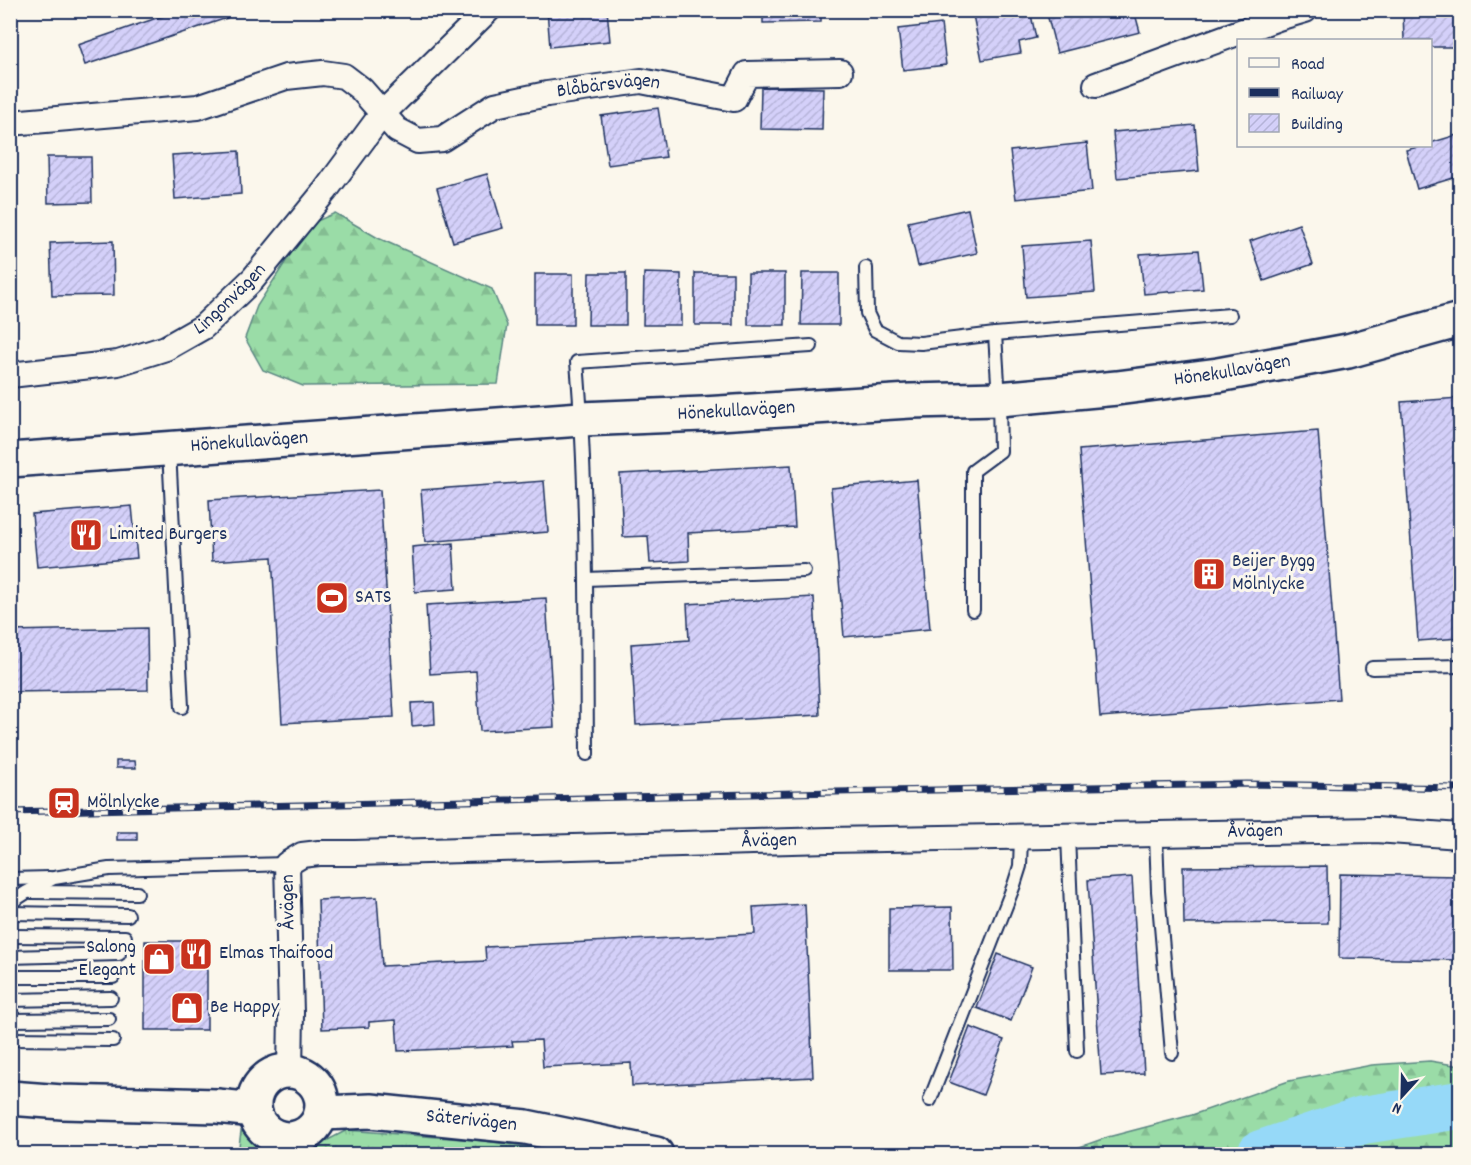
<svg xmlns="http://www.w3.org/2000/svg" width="1471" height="1165" viewBox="0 0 1471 1165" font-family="Dekko,sans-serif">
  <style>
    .grass { fill: url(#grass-tufts); stroke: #5a8682; stroke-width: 1.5 }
    .forest { fill: url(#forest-firs); stroke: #5a8682; stroke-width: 1.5 }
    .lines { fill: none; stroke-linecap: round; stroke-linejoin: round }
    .river { stroke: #96d9f8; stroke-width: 48 }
    .building { fill: url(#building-hatch); stroke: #1b2f5e; stroke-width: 1.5 }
    .lane-casing { stroke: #1b2f5e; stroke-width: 16 }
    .street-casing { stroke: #1b2f5e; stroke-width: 28 }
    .secondary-casing { stroke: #1b2f5e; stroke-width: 38 }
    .lane { stroke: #fbf7ec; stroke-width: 12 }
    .street { stroke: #fbf7ec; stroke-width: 24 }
    .secondary { stroke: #fbf7ec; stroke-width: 33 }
    .rail-casing { stroke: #1b2f5e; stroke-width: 7 }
    .rail { stroke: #fbf7ec; stroke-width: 4.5; stroke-dasharray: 14; stroke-linecap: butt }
    .labels { text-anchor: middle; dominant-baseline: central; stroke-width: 6; stroke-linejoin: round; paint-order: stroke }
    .street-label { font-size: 20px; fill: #1b2f5e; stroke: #fbf7ec }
    .poi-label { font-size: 20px; fill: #1b2f5e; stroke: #fbf7ec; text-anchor: start }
  </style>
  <defs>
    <pattern id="grass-tufts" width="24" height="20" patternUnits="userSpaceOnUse" patternTransform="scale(1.5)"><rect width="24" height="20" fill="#9adca7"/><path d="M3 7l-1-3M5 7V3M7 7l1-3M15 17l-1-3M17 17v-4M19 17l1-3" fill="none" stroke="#84bd92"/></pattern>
    <pattern id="forest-firs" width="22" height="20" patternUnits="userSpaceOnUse" patternTransform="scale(1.5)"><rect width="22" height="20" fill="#9adca7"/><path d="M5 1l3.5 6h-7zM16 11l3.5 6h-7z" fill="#84bd92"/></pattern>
    <pattern id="building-hatch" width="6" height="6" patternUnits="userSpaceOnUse" patternTransform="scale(1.5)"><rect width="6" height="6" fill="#d4d0f9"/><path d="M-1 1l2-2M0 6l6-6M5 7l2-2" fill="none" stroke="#b5b3d8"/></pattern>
  </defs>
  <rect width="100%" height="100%" fill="#fbf7ec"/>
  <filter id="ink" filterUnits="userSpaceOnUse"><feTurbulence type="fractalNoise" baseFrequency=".0167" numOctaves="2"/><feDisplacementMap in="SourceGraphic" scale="12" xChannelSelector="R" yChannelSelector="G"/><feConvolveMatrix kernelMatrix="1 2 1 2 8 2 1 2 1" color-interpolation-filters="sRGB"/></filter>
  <g filter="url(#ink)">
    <polygon class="grass" points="347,1130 475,1140 593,1154 238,1154 241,1131 276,1152 303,1153"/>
    <g class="forest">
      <polygon points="335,213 378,238 492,289 507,325 498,384 303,386 263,370 245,338 257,306 310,224"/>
      <polygon points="1430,1061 1460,1066 1460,1154 1060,1154 1108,1137 1192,1115 1289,1081 1372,1065"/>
    </g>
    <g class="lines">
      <polyline class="river" points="1261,1154 1363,1120 1460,1105"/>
    </g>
    <g class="building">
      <polygon points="180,10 224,10 227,18 85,65 78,45"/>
      <polygon points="547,10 607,10 610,41 550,47"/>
      <polygon points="763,10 821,10 821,22 763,23"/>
      <polygon points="972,10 1030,10 1036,38 1019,42 1021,53 982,60"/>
      <polygon points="1046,10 1134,10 1140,32 1057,53"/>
      <polygon points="1403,10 1460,10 1460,47 1430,47 1430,40 1404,40"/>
      <polygon points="941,24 946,65 903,70 898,29"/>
      <polygon points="10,32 16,49 10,51"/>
      <polygon points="761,87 823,88 822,130 760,129"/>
      <polygon points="658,108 666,157 608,165 601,116"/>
      <polygon points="1195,125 1199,171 1117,178 1113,132"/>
      <polygon points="1460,134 1460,176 1417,189 1406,150 1422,146 1430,146 1430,143"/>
      <polygon points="1087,143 1092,191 1016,199 1010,151"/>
      <polygon points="239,151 241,194 175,199 172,155"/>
      <polygon points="47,157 91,157 92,202 48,203"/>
      <polygon points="487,174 503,228 453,242 437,188"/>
      <polygon points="968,209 977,253 918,266 908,222"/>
      <polygon points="1299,224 1313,264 1264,281 1250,241"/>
      <polygon points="113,241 114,295 52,296 50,243"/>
      <polygon points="1091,241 1095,292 1026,297 1022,246"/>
      <polygon points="1199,250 1203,289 1144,294 1140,254"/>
      <polygon points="589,273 626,273 626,325 588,325"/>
      <polygon points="644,273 681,274 681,325 643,325"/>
      <rect x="695" y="273" width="38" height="52"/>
      <rect x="748" y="273" width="37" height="52"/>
      <polygon points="802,273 839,273 839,325 801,325"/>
      <rect x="535" y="274" width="38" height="51"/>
      <polygon points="1460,398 1460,638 1418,641 1401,402"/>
      <polygon points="1318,431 1339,699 1100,717 1079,450"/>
      <polygon points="791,465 795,527 688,533 689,561 650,563 648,536 623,537 620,474"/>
      <polygon points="917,480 930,629 844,637 831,488"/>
      <polygon points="544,481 548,532 425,542 421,490"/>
      <polygon points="380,490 394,717 282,723 272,557 212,561 209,500"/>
      <polygon points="132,506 137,558 37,567 32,514"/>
      <polygon points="453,543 456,589 415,592 412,547"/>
      <polygon points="814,597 820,715 636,725 631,644 689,640 687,604"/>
      <polygon points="546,598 554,727 480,731 476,671 430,674 426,605"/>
      <polygon points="147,628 148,690 10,692 10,631"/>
      <polygon points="434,702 435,724 412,726 411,703"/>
      <polygon points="116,761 135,761 136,768 116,768"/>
      <rect x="117" y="832" width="20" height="8"/>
      <polygon points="1327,866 1328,923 1184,924 1183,867"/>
      <polygon points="1340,874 1460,876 1460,960 1339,958"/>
      <polygon points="1132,877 1144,1073 1101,1075 1088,880"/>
      <polygon points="377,897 382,966 486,961 485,947 755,934 753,907 805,904 813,1077 632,1086 631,1063 543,1067 541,1040 512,1041 513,1046 398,1051 396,1020 369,1022 369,1027 322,1029 318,900"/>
      <polygon points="952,907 953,970 889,970 889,908"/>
      <rect x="145" y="941" width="62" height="89"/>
      <polygon points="998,954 1032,967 1011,1021 977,1008"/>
      <polygon points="970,1027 1004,1040 983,1095 949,1082"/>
    </g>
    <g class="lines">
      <g class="lane-casing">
        <g id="lane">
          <polyline points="866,268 867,313 875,330 898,342 921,343 995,334 1230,315"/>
          <polyline points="169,450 182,707"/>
          <polyline points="586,579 804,571"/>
          <polyline points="973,610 973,471 1000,451 999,399 995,334"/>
          <polyline points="1372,668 1460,666"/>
          <path d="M587 754C586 624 588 493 577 362L811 346"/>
          <polyline points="1156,834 1158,891 1172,1053"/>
          <polyline points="1068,836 1077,1051"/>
          <polyline points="10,879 50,878"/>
          <polyline points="31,892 137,893"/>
          <polyline points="10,903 27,892 54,878 109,869 287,864"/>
          <polyline points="10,913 128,915"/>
          <polyline points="10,936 125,937"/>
          <polyline points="10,957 119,954"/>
          <polyline points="10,977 113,977"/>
          <polyline points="10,1000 111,998"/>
          <polyline points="10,1020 109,1019"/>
          <polyline points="10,1039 113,1040"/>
          <polyline points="930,1100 1014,885 1020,866 1021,837"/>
        </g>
      </g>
      <g class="street-casing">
        <g id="street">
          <polyline points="1096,85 1278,18 1305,10"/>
          <path id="s1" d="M10 123 198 107 286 77 323 73 344 76 361 89 397 130 418 141 442 139 495 105 547 94 641 81 734 99 747 74 840 72"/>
          <path id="s2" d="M10 375 118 363 166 348 203 327 253 279 325 191 382 114 488 10"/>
          <path id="s3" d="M290 1071 291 1013 287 864 302 855 319 853H355L829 840 1376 830 1460 836"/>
        </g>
      </g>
      <g class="secondary-casing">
        <g id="secondary">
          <path id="s4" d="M10 460 581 419 703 414 910 401 999 399 1117 388 1218 375 1348 351 1460 320"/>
          <circle cx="288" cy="1105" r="34"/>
          <polyline points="10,1098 62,1102 217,1106 254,1110"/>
          <path id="s5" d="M322 1113 371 1111 526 1127 656 1154"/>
        </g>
      </g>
      <use href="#lane" class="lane"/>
      <use href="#street" class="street"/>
      <use href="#secondary" class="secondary"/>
      <g class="rail-casing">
        <polyline id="rail" points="10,812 835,792 1246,784 1460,788"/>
      </g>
      <use href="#rail" class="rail"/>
    </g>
  </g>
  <defs>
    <g id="restaurant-square" transform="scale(1.725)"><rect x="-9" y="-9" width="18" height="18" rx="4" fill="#c8321e" stroke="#fbf7ec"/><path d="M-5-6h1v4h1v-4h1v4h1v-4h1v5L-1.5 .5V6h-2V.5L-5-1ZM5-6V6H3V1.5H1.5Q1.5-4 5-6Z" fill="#fff"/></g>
    <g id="building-square" transform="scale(1.725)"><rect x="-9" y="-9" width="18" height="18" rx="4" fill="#c8321e" stroke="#fbf7ec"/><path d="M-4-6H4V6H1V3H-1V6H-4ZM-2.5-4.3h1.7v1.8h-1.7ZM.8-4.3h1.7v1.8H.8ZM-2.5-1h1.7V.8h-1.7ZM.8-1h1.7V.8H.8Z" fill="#fff"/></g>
    <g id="stadium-square" transform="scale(1.725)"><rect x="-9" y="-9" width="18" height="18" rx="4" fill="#c8321e" stroke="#fbf7ec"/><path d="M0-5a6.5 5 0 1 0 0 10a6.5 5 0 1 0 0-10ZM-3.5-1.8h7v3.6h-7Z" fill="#fff"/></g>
    <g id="station-square" transform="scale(1.725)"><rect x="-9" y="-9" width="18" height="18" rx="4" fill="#c8321e" stroke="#fbf7ec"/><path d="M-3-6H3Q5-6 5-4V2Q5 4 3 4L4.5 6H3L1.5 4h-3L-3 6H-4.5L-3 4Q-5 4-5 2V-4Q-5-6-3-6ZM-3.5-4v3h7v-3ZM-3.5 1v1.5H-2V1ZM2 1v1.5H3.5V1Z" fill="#fff"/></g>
    <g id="shop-square" transform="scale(1.725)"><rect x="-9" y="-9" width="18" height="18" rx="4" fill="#c8321e" stroke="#fbf7ec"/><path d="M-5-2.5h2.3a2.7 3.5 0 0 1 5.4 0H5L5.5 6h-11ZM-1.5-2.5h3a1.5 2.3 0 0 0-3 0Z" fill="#fff"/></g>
  </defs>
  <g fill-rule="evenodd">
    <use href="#restaurant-square" x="86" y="535"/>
    <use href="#building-square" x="1209" y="574"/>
    <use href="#stadium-square" x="332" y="598"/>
    <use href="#station-square" x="64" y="803"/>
    <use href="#restaurant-square" x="196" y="954"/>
    <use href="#shop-square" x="159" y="959"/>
    <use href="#shop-square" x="187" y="1008"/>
  </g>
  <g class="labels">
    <g class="street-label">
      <text stroke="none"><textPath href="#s1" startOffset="642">Blåbärsvägen</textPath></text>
      <text stroke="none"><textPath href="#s2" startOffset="240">Lingonvägen</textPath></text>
      <text stroke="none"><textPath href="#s4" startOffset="1226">Hönekullavägen</textPath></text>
      <text stroke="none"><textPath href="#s4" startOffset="728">Hönekullavägen</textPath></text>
      <text stroke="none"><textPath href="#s4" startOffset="240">Hönekullavägen</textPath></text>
      <text stroke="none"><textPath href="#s3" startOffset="1178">Åvägen</textPath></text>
      <text stroke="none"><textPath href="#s3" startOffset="692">Åvägen</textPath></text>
      <text transform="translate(289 902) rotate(-91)">Åvägen</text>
      <text stroke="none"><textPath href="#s5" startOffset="150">Säterivägen</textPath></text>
    </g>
    <g class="poi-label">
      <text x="109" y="535">Limited Burgers</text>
      <text x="1232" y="562">Beijer Bygg<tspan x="1232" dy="23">Mölnlycke</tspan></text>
      <text x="355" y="598">SATS</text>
      <text x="87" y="803">Mölnlycke</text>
      <text x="136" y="948" text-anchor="end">Salong<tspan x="136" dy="23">Elegant</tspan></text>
      <text x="219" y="954">Elmas Thaifood</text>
      <text x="210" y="1008">Be Happy</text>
    </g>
  </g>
  <rect width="1471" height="1165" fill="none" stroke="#fbf7ec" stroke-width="36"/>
  <rect x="18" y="18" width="1435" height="1129" fill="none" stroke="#1b2f5e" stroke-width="2" filter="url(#ink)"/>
  <rect x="1237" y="39" width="195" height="108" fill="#fbf7ec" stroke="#a1a7b3" stroke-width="1.5"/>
  <rect x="1249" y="58" width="30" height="9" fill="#fbf7ec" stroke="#a1a7b3" stroke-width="1.5"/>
  <text x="1291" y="69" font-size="18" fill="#1b2f5e">Road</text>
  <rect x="1249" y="88" width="30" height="9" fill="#1b2f5e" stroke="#a1a7b3" stroke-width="1.5"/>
  <text x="1291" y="99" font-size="18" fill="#1b2f5e">Railway</text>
  <rect x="1249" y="114" width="30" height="18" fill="url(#building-hatch)" stroke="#a1a7b3" stroke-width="1.5"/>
  <text x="1291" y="129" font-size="18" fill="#1b2f5e">Building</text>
  <g transform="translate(1402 1096) rotate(202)" stroke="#fbf7ec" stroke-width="4.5" paint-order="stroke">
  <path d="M0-4.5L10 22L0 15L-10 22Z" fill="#1b2f5e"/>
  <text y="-9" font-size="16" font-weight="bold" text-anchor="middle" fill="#1b2f5e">N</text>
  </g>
</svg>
